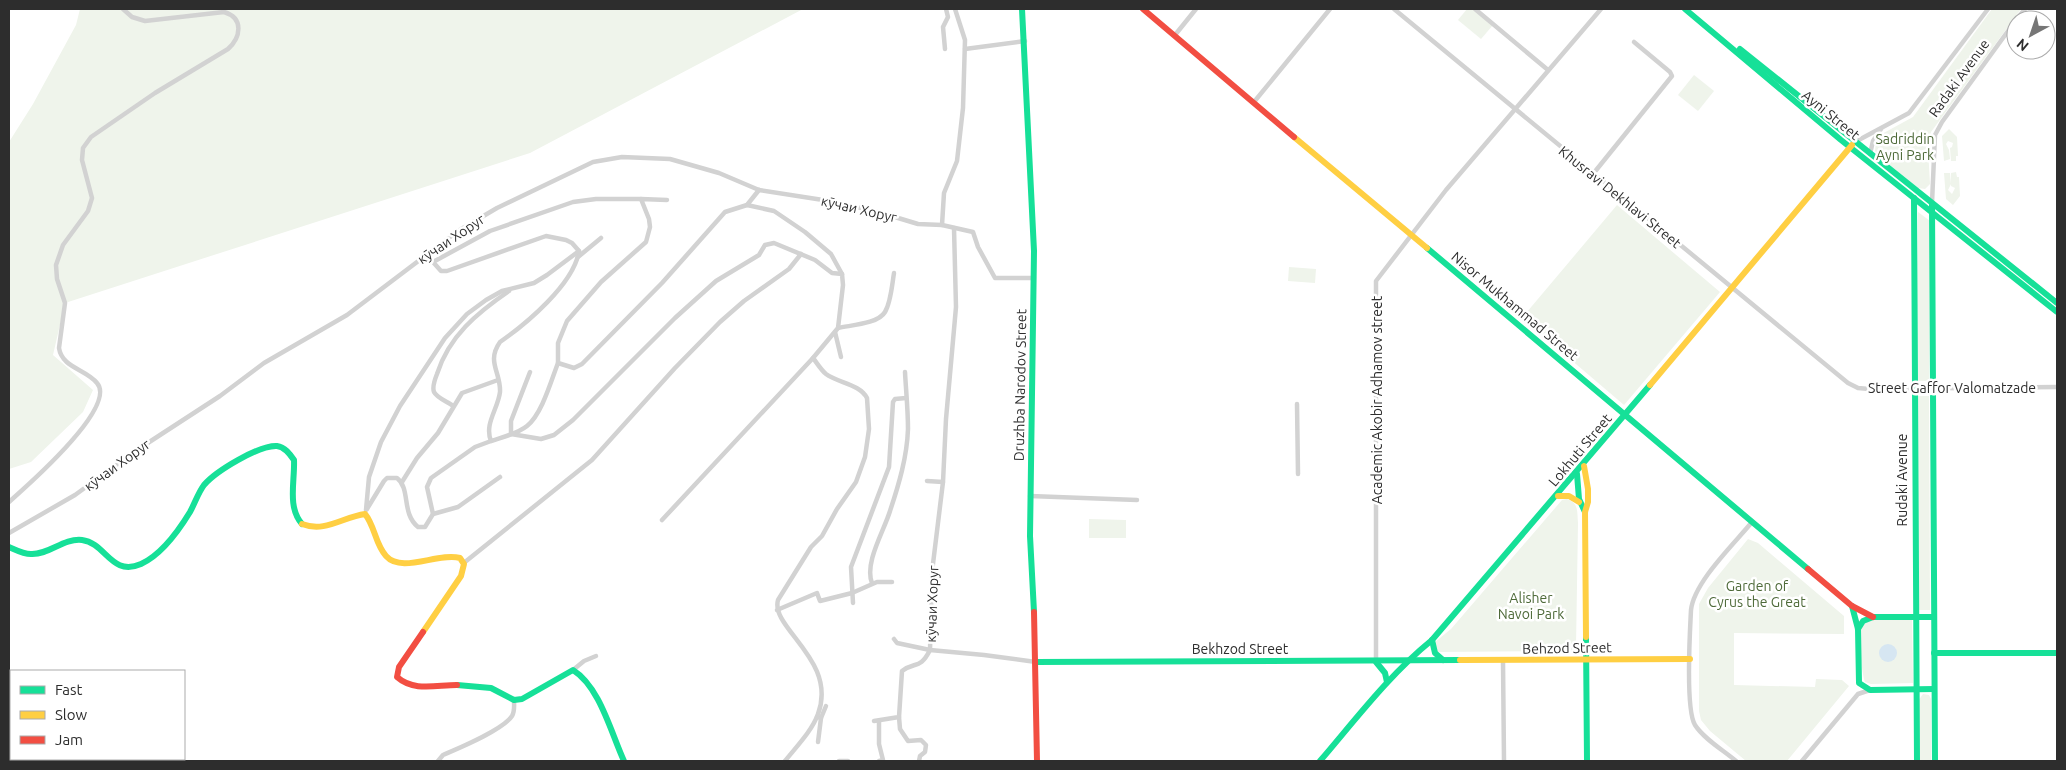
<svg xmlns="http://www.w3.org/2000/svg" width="2066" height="770" viewBox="0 0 2066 770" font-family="Ubuntu,sans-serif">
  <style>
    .green { fill: #eff4eb }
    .water { fill: #d6e6f2 }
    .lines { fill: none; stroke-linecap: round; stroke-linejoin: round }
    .street { stroke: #d2d2d2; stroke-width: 4.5 }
    .fast { stroke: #16e098; stroke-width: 6 }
    .slow { stroke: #ffcf43; stroke-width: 6 }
    .jam { stroke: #f24e42; stroke-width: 6 }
    .labels { text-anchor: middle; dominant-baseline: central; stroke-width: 5; stroke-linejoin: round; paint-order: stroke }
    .street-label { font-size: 14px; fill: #2d2d2d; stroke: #fff }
    .park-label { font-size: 14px; fill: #4e6a39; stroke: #fff }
  </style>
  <rect width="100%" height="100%" fill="#fff"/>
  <g class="green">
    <polygon points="80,9 803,9 530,153 65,303 53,355 93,390 83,412 31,462 9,469 9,142 33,104 76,25"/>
    <polygon points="1467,9 1473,9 1493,25 1481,39 1458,20"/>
    <polygon points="1992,9 2021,9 1931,132 1928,149 1930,184 1925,189 1918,188 1880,157 1875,151 1876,142 1880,135 1913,117"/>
    <polygon points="1694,75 1714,91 1698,111 1678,95"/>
    <polygon points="1949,129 1957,137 1958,156 1956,156 1956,161 1951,161 1950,148 1952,147 1953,143 1948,141 1946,144 1949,150 1950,159 1944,161 1942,136"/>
    <polygon points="1956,172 1957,177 1959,177 1960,196 1953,205 1946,199 1944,173 1950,173 1951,184 1948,190 1952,194 1955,188 1951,186 1951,173"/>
    <polygon points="1617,205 1720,292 1624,405 1522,318"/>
    <polygon points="1918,212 1930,221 1929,381 1916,381"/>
    <polygon points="1289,267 1316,269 1315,283 1288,281"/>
    <polygon points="1917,396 1929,396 1930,610 1918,610"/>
    <path d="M1567 499C1579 503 1577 512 1578 523L1576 647 1571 651 1437 652 1435 642 1451 629 1562 500Z"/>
    <polygon points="1089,519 1126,520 1126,538 1089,538"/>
    <polygon points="1748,539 1758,543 1844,616 1844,634 1734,633 1734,685 1815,687 1816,679 1842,680 1849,686 1787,761 1746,761 1710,731 1701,720 1699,711 1699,604 1708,588"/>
    <path d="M1873 619 1912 620 1913 683 1871 684 1865 682C1862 674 1858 637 1860 629 1862 624 1869 621 1873 619Z"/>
    <polygon points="1923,694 1929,695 1931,699 1931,761 1919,761 1918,701"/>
  </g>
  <circle class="water" cx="1888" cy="653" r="9"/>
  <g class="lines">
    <g class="street">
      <polyline points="1394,9 1848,383 1858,388 1869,389 2057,387"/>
      <polyline points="1475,9 1548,70"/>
      <polyline points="2016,20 2025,9"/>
      <polyline points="1175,35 1196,9"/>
      <polyline points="945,49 943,27 948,17 946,9"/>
      <polyline points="965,49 1025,41"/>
      <polyline points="1254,102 1330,9"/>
      <polyline points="1855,142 1909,113 1988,9"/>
      <polyline points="1870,154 1873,141 1881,129"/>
      <polyline points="1593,174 1672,76 1670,72 1634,42"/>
      <polyline points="667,200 641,199 649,219 650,227 646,242 601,282 567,321 558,343 558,363 574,368 582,364 662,283 725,212 747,205 759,190"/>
      <polyline points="1932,203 1935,135 1942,122 2016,20"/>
      <polyline points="747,205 774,211 805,232 831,254 842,274"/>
      <polyline points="942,225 944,193 957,161 963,108 965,40 955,9"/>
      <polyline points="578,257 601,238"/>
      <path d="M838 328C851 325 878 324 885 312 891 302 892 285 894 273"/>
      <polyline points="835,332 841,357"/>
      <path d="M558 363C551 381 542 414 527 426 517 434 503 437 491 441 484 424 498 409 500 392 501 372 486 362 500 342 526 324 574 284 579 251L572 243 566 240 546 236 447 271H441L433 262 490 231 573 202 596 199H641"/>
      <polyline points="530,372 511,421 511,434 541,439 554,435 573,420 675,318 716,281 759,255 765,245 774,243 815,260 832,273 842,274 843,285 838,328 813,358 662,520"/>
      <polyline points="1297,404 1298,474"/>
      <path d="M453 406C448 402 437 398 434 392 432 387 435 379 437 374 449 336 477 313 509 291"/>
      <polyline points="927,481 943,482"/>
      <polyline points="402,482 417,458 438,433 462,393 498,380"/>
      <polyline points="1030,496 1137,500"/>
      <path d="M9 502C27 486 118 407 97 383 86 369 62 368 59 348L65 303 57 279 56 265 63 245 88 211 92 198 82 160 83 148 91 137 155 93 228 49C241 37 244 18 224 12L145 21 132 17 123 9"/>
      <path d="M367 509 384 481 387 478H397C411 489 401 513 418 527H425L433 514 427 487 431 478 475 447 491 441"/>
      <polyline points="366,510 369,477 381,442 400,406 445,338 467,314 486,300 502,291 534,283 547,275 579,251"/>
      <polyline points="433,514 458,507 500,477"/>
      <polyline points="9,533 75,495 137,450 220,396 264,363 347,315 458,231 497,208 593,162 622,157 670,159 719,173 759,190 823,200 875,211 918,224 942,225 973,232 978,247 995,278 1034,278"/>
      <polyline points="465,562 592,460 675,368 720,322 744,301 789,269 801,254"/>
      <path d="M872 583C864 563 884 531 890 511 899 484 907 457 908 429 908 410 906 391 905 372"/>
      <polyline points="853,603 851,567 889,467 893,402 895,399 906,398"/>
      <polyline points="777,610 817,593 820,601 852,593 877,582 892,582"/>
      <polyline points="894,639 897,643 930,650 984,655 1036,662"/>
      <polyline points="1503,661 1504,761"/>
      <polyline points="1376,662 1376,281 1446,190 1601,9"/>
      <polyline points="573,670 584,661 596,656"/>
      <polyline points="817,717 821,718 818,742"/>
      <polyline points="899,717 900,729 908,741 921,740 926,745 925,752 920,756 919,761"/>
      <polyline points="821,718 826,706"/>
      <path d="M874 721 899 717 902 671C915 661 920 670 930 650L932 572 943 482 946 419 956 307 954 228"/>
      <polyline points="879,721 879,744 883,760 879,761"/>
      <path d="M438 761 443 755C459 748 503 730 512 716 515 711 514 706 514 700"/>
      <path d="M785 761C796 747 812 731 818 714 838 660 770 628 778 600L811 547 822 536 837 509 856 482 865 457 869 429 867 398C860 384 838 383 826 374 821 370 817 363 813 358"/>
      <polyline points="839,761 848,761"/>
      <path d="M1736 761C1723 750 1704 739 1695 725 1685 709 1690 631 1691 610 1694 582 1734 544 1752 522"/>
      <polyline points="1802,761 1858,694 1870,690"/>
    </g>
    <g class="fast">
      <polyline points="1022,9 1034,251 1030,536 1034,612"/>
      <polyline points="1685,9 1841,140 2057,312"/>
      <polyline points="1740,49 2057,303"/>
      <polyline points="1914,198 1917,761"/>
      <polyline points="1932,205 1935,761"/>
      <polyline points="1427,248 1808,569"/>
      <polyline points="1577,474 1579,499 1585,512"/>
      <path d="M9 547C16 550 23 554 31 554 49 555 63 538 82 540 106 543 111 577 141 564 161 555 179 530 190 512 195 503 198 493 204 485 216 471 259 445 277 446 285 447 290 454 294 460 295 481 287 507 302 524"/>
      <polyline points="1852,606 1858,629 1859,683 1870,690 1934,689"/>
      <polyline points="1858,629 1863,621 1873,617 1934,617"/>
      <polyline points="1586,637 1587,761"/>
      <polyline points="1432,640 1435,653 1443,660"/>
      <polyline points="1934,653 2057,653"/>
      <polyline points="1036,662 1460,660"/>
      <polyline points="1376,662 1385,673 1387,682"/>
      <path d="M457 685 491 688 514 700 522 699 573 670C600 687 611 733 624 761"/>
      <path d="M1320 761C1356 719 1389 675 1432 640L1650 385"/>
    </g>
    <g class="slow">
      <polyline points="1294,137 1427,248"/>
      <polyline points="1650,385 1852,145"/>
      <polyline points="1584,466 1588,489 1588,502 1585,512 1586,637"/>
      <polyline points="1558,496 1569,496 1579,502"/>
      <path d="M302 524C325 533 343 517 365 514 375 526 375 544 386 556 402 574 438 552 460 558L464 564 461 576 423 632"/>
      <polyline points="1460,660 1690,659"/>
    </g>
    <g class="jam">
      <polyline points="1143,9 1294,137"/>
      <polyline points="1808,569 1852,606 1873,617"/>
      <polyline points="1034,612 1037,761"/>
      <path d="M423 632 399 667 397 677C414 692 436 685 457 685"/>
    </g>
  </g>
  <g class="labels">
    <g class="street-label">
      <text transform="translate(1959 78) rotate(-54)">Radaki Avenue</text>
      <text transform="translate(1831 115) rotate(39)">Ayni Street</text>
      <text transform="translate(1620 197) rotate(39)">Khusravi Dekhlavi Street</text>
      <text transform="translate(859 209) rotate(13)">кӯчаи Хоруг</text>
      <text transform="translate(451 239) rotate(-34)">кӯчаи Хоруг</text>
      <text transform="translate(1515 306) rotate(40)">Nisor Mukhammad Street</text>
      <text transform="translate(1020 385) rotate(-89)">Druzhba Narodov Street</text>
      <text x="1952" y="388">Street Gaffor Valomatzade</text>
      <text transform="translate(1377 400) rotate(-90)">Academic Akobir Adhamov street</text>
      <text transform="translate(1580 450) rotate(-50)">Lokhuti Street</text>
      <text transform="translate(117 465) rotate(-36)">кӯчаи Хоруг</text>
      <text transform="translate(1902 480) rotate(-90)">Rudaki Avenue</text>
      <text transform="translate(932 604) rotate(-88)">кӯчаи Хоруг</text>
      <text transform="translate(1567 648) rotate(-1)">Behzod Street</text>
      <text x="1240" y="649">Bekhzod Street</text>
    </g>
    <g class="park-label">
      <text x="1905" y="139">Sadriddin<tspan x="1905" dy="16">Ayni Park</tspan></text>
      <text x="1757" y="586">Garden of<tspan x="1757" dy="16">Cyrus the Great</tspan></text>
      <text x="1531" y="598">Alisher<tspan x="1531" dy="16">Navoi Park</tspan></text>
    </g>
  </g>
  <rect width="2066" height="770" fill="none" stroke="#2d2d2d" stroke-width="20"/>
  <rect x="10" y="670" width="175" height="90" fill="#ffffff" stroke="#ababab"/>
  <rect x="20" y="686" width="25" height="8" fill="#16e098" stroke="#ababab"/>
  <text x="55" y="695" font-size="15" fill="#2d2d2d">Fast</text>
  <rect x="20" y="711" width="25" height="8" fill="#ffcf43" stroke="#ababab"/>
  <text x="55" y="720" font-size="15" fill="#2d2d2d">Slow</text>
  <rect x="20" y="736" width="25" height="8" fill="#f24e42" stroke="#ababab"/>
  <text x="55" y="745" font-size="15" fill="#2d2d2d">Jam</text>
  <g transform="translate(2031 35) rotate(220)"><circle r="24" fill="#ffffff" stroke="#ababab"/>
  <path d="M0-4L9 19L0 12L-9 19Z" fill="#767676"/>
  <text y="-8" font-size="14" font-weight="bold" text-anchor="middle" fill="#2d2d2d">N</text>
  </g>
</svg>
